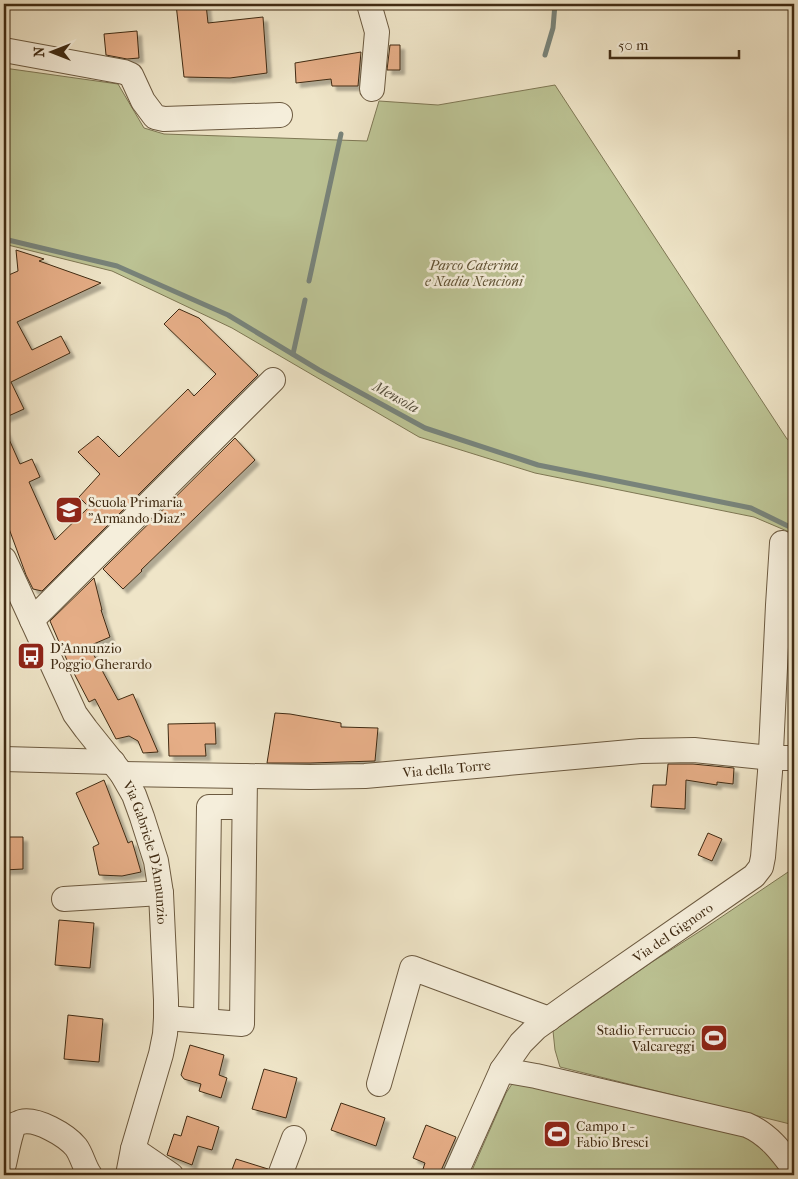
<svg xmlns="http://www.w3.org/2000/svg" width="798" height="1179" viewBox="0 0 798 1179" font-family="'IM FELL French Canon',serif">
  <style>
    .green { fill: #bcc394; stroke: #7e7754 }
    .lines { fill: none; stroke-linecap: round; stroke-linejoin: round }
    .stream { stroke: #78837a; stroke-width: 5 }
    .building { fill: #e5ad86; stroke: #402b13; filter: url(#shadow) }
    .minor-casing { stroke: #6c5a40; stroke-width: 26 }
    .minor { stroke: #f5eedb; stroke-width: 24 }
    .labels { text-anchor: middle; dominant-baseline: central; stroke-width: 5; stroke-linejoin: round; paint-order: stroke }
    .park-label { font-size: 14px; font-style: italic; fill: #5f5133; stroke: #f5eedb }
    .poi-label { font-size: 14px; fill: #402b13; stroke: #f5eedb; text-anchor: start }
    .street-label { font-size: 14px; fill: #402b13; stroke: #f5eedb }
    .water-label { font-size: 15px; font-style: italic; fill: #57503e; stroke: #f5eedb }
  </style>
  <defs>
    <filter id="shadow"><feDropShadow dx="4.5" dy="4.5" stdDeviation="1" flood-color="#0004"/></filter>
  </defs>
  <rect width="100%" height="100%" fill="#efe5c8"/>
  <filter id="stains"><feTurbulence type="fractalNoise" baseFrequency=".004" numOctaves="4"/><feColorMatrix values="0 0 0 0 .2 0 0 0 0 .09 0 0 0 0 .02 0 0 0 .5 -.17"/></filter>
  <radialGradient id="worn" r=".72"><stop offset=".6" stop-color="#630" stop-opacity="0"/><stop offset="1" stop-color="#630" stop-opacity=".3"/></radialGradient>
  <g class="green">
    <polygon points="4,68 118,84 144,128 164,134 367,141 379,101 438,105 555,85 787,439 794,443 794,534 754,517 535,473 419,437 232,328 112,271 4,244"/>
    <polygon points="794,868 794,1125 560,1067 555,1050 553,1031 652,962 705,928"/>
    <polygon points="520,1083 729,1131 752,1139 771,1157 783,1175 470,1175 506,1093 512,1084"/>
  </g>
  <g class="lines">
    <g class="stream">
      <polyline points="545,55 553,28 555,4"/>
      <polyline points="4,239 117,266 228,315 319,370 425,428 538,465 751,508 794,529"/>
      <polyline points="309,281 341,134"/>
      <polyline points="293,354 305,300"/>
    </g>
  </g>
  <g class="building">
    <polygon points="176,4 206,4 208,23 263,17 267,73 230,78 184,77"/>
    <polygon points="137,31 139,58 127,59 106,55 104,34"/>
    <polygon points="390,45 400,45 400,70 387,70"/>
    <polygon points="361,52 358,86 332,86 331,79 296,83 295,63"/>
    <polygon points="16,250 44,259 39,261 101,283 17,322 32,350 61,336 70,353 11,382 24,409 4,418 4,277 18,271"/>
    <polygon points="179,309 199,318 258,375 42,591 33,589 26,575 4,515 4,428 20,464 32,459 40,477 29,482 55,540 89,507 79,497 100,474 78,452 98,436 119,457 188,389 194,396 216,374 164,324"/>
    <polygon points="235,438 255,460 141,570 142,571 123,589 103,569"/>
    <polygon points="94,578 102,610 101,610 110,637 89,646 118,700 133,694 158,752 143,753 138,741 129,736 116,739 95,699 89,702 66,658 50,621"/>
    <polygon points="275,713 290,714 341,723 341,727 378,728 375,761 310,763 267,763"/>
    <polygon points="215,723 216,744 205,744 206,756 169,756 168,724"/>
    <polygon points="668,764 693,764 734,768 733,784 717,782 717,785 686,780 685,809 651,807 653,785 666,785"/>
    <polygon points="104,780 128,843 132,841 141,872 122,876 99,875 93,847 99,844 76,793"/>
    <polygon points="708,833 722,839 712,861 698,855"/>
    <polygon points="4,837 23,837 23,869 4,870"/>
    <polygon points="59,920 94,923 90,968 55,965"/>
    <polygon points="68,1015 103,1019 99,1062 64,1059"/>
    <polygon points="190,1045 224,1055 219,1075 227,1078 221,1098 199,1091 201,1084 184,1079 181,1075"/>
    <polygon points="264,1069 297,1078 286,1118 252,1109"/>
    <polygon points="341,1103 385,1118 376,1146 331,1130"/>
    <polygon points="187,1116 219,1127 212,1150 198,1146 192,1165 167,1155 174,1134 181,1136"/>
    <polygon points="426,1125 456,1137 439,1175 423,1169 425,1163 413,1158"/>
    <polygon points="236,1159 268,1169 267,1175 230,1175"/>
  </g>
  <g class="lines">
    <g class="minor-casing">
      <g id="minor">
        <polyline points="369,4 377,32 372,89"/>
        <polyline points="4,50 124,72 131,75 143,101 155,117 164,119 280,115"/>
        <path id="s1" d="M4 559 75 714 86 729 122 774 134 795 142 817 156 861 161 893 166 1000V1018L165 1034 161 1054 133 1149 128 1175"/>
        <polyline points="32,620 273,380"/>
        <polyline points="4,759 113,762"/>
        <path id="s2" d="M122 774 310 777 365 776 641 751 694 750 771 758H794"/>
        <polyline points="64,899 161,893"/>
        <polyline points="166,1018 242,1024 245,776"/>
        <polyline points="206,1021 209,807 244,807"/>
        <path d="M502 1070 536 1076 747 1125C768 1134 781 1151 794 1169"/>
        <polyline points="379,1084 412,968 549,1019"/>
        <polyline points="133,1149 171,1175"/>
        <path d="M4 1164C7 1151 9 1138 14 1125 16 1124 19 1123 21 1122 37 1118 66 1135 76 1147 82 1155 84 1167 90 1175"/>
        <polyline points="280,1175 294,1138"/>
        <path id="s3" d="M455 1175 502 1070 521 1043 536 1028 578 998 754 876 761 867 763 857 770 772 778 605 782 543"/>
      </g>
    </g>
    <use href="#minor" class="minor"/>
  </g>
  <defs>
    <g id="school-square" transform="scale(1.4375)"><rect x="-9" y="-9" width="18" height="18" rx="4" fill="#8f2418" stroke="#f5eedb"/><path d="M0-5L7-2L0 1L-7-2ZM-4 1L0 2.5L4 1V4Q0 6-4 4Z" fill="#fff"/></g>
    <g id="bus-square" transform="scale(1.4375)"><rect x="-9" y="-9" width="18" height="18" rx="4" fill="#8f2418" stroke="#f5eedb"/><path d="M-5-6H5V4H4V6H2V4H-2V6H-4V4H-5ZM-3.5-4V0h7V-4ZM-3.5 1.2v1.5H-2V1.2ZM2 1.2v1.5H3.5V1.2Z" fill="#fff"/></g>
    <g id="stadium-square" transform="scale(1.4375)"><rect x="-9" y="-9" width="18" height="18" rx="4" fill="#8f2418" stroke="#f5eedb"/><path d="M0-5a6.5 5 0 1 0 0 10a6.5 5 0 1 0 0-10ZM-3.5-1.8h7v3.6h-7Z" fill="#fff"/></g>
  </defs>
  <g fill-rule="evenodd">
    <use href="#school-square" x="69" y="510"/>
    <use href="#bus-square" x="31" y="656"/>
    <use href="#stadium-square" x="714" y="1038"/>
    <use href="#stadium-square" x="557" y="1134"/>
  </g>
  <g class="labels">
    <g class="park-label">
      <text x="474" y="265">Parco Caterina<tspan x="474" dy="16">e Nadia Nencioni</tspan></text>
    </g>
    <g class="poi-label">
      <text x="88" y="502">Scuola Primaria<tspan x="88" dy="16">"Armando Diaz"</tspan></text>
      <text x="50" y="648">D'Annunzio<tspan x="50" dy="16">Poggio Gherardo</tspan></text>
      <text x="695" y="1030" text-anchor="end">Stadio Ferruccio<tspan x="695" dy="16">Valcareggi</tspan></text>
      <text x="576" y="1126">Campo 1 -<tspan x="576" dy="16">Fabio Bresci</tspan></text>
    </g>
    <g class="street-label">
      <text stroke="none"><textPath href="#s2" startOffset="325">Via della Torre</textPath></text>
      <text stroke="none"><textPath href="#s1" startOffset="330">Via Gabriele D'Annunzio</textPath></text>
      <text stroke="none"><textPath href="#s3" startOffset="336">Via del Gignoro</textPath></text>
    </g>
    <g class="water-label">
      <text transform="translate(396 397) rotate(29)">Mensola</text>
    </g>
  </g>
  <rect width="798" height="1179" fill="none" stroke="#efe5c8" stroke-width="20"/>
  <rect x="5" y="5" width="788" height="1169" fill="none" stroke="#402b13" stroke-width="2.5"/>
  <rect x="10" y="10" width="778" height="1159" fill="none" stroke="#402b13"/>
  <g transform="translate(52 52) rotate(270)" stroke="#f5eedb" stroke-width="4" paint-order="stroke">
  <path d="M0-4L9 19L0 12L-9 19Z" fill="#402b13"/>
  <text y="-8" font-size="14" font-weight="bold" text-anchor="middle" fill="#402b13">N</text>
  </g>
  <path d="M610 50v8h129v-8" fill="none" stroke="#402b13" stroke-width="2.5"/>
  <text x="618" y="50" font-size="15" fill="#402b13" stroke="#f5eedb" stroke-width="4" paint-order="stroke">50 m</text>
  <rect width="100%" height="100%" filter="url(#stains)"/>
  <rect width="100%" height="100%" fill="url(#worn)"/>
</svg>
